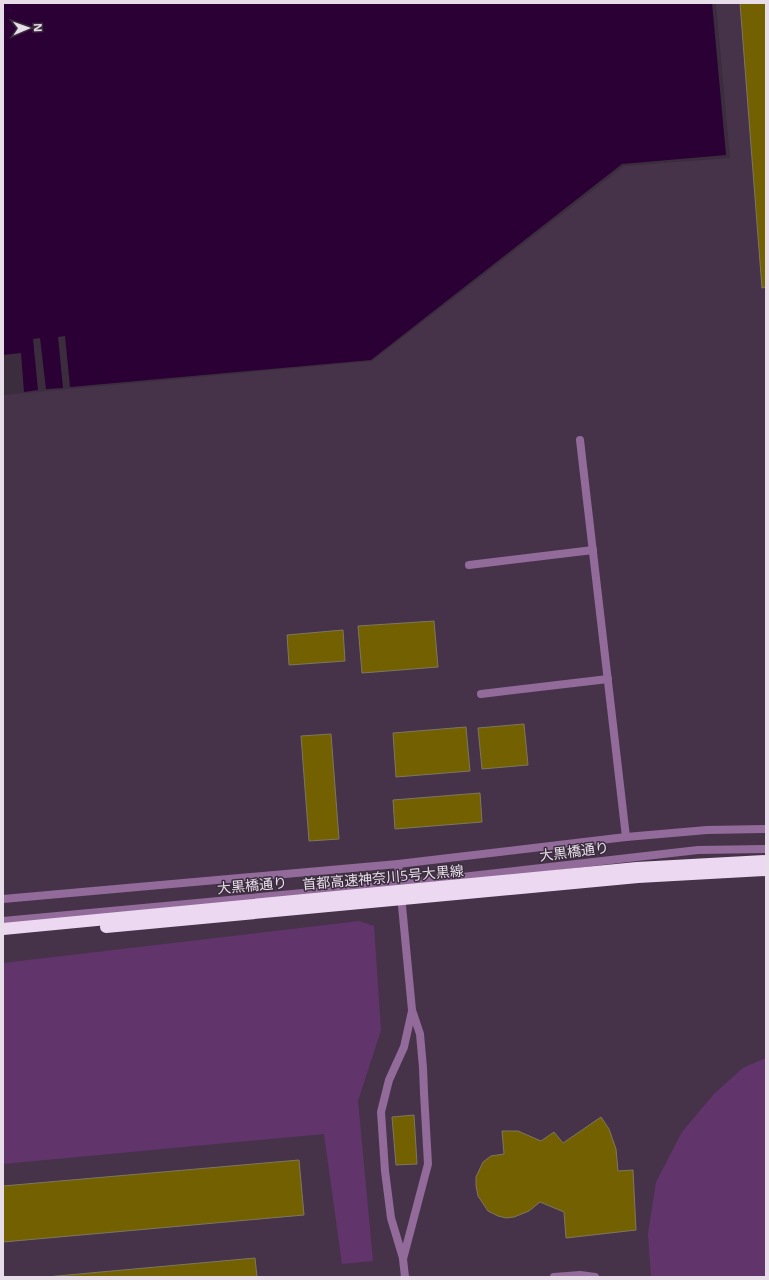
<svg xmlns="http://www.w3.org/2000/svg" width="769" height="1280" viewBox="0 0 769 1280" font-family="'Open Sans','Noto Sans JP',sans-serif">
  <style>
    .built { fill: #46334a }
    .green { fill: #62346c }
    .water { fill: #2b0034 }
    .building { fill: #736001; stroke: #7d775f }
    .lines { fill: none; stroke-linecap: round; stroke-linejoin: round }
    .service { stroke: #926b9a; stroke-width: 8 }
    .tertiary { stroke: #926b9a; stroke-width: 8 }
    .motorway-bridge { stroke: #ecd9f1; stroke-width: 12 }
    .labels { text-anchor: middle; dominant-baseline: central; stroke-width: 3; stroke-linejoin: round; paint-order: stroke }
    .street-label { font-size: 14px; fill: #e7dee9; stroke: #3b2c3e }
  </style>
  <rect width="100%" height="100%" fill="#3b2c3e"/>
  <polygon class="built" points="716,3 766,3 766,1277 3,1277 3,395 372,361 624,166 730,158"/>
  <g class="green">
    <polygon points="359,921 374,926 381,1030 358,1101 373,1261 342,1264 324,1134 3,1164 3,963"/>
    <polygon points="766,1058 766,1277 651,1277 648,1234 656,1182 682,1132 714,1094 743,1068"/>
  </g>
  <polygon class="water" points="3,3 712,3 726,155 622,164 371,360 70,387 65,336 58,337 63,388 46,389 40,338 33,339 38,390 24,392 21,353 3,355"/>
  <g class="building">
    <polygon points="740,3 766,3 766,287 762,288"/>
    <polygon points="434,621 438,667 362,673 358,626"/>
    <polygon points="343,630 345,661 289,665 287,635"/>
    <polygon points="524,724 528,765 482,769 478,728"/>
    <polygon points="466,727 470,771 396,777 393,733"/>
    <polygon points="331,734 339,839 309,841 301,736"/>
    <polygon points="480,793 482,822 395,829 393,800"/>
    <polygon points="414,1115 417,1164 396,1165 392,1117"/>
    <polygon points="601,1117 609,1129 616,1149 618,1171 633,1170 636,1230 566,1238 564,1212 540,1202 529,1211 514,1217 506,1218 498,1216 488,1211 478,1196 476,1186 476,1177 483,1162 491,1156 504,1154 502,1131 518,1131 541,1141 554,1132 563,1143"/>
    <polygon points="299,1160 304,1215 3,1242 3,1186"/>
    <polygon points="255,1258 257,1277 46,1277"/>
  </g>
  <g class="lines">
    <g class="service">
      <polyline points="580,440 626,837"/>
      <polyline points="469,565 593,550"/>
      <polyline points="481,694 608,679"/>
      <polyline points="398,864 412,1010 420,1034 423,1068 424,1093 428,1164 403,1259 405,1277"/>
      <polyline points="403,1258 391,1218 385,1171 381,1112 389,1080 404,1047 412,1011"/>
      <polyline points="554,1277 580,1275 595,1277"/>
    </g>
    <g class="tertiary">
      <polyline points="3,899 398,864 626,837 707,830 766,829"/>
      <polyline points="3,921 400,884 698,850 766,849"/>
    </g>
    <g class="motorway-bridge">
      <polyline points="106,927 638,877 766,870"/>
      <polyline points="3,929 637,868 766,861"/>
    </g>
  </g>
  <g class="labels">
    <g class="street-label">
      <text transform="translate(574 851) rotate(-7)">大黒橋通り</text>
      <text transform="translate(383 877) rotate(-5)">首都高速神奈川5号大黒線</text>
      <text transform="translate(252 885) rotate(-5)">大黒橋通り</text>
    </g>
  </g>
  <rect width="769" height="1280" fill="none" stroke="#e7dee9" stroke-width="8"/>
  <g transform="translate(28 28) rotate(88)" stroke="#3b2c3e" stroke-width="3" paint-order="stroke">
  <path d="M0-3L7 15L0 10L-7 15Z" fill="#e7dee9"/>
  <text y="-6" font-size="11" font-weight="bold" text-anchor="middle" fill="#e7dee9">N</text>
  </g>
</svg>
